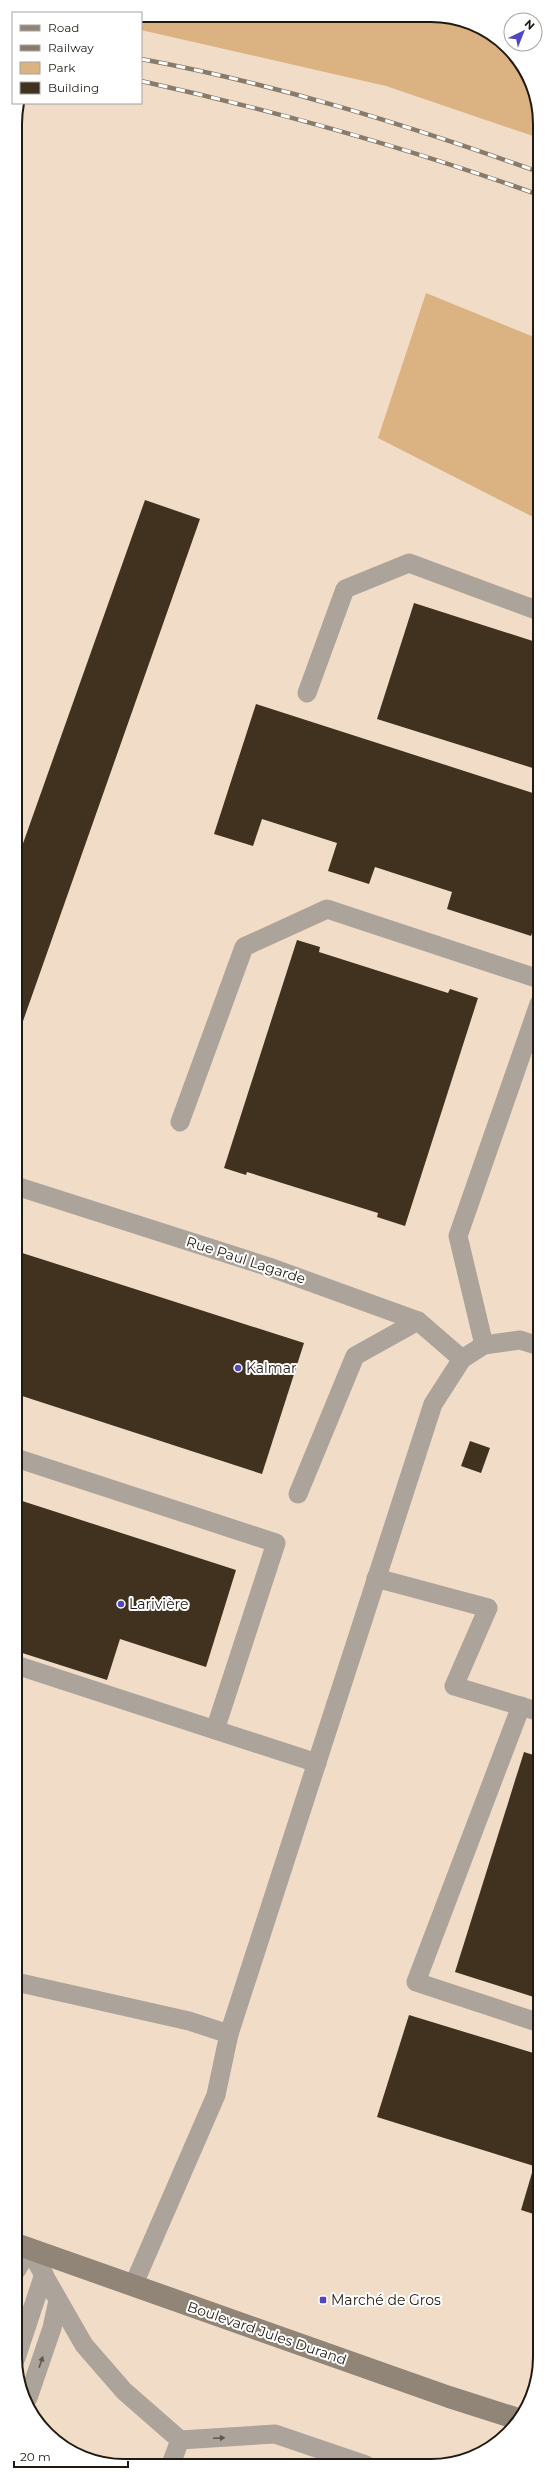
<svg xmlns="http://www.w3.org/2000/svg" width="555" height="2481" viewBox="0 0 555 2481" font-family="Montserrat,sans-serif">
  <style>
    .green { fill: #dbb281 }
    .building { fill: #413220 }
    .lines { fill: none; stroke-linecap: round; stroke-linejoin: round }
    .lane { stroke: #aca39a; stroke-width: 19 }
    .secondary { stroke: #918578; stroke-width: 22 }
    .rail-casing { stroke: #887b6c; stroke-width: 4.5 }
    .rail { stroke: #fff; stroke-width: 3; stroke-dasharray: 9; stroke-linecap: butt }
    .oneway { fill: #60584f }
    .poi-dot { fill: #5147be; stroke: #fff; stroke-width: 1.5 }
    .labels { text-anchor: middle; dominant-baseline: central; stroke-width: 4; stroke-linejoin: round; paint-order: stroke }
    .street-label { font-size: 14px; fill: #211a12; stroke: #fff }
    .poi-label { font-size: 14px; fill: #211a12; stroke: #fff; text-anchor: start }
    .rim { fill: none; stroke: #211a12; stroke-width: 2 }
  </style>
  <rect width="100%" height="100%" fill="#f1ddc7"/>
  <g class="green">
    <polygon points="141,15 452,17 485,30 513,52 539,110 539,138 386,86 141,30"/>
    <polygon points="426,293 539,339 539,520 378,438"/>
  </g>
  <g class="building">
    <polygon points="145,500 200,519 16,1041 15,866"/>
    <polygon points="414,603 539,643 539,770 377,719"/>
    <polygon points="256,704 539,795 539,912 531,936 447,909 452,892 375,867 369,884 328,871 337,843 262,819 253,846 214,834"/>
    <polygon points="297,940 320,947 319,952 448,993 450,989 478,998 405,1226 377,1217 378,1213 247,1172 246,1175 224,1168"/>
    <polygon points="16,1251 304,1343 262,1474 16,1394"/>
    <polygon points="470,1441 490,1448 481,1473 461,1466"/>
    <polygon points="16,1499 236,1570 206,1667 120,1639 107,1680 16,1651"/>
    <polygon points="524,1752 540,1757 540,1999 455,1972"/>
    <polygon points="409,2015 540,2055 540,2216 521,2210 534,2166 377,2117"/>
  </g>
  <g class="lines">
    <g class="lane">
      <polyline points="307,693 345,589 409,563 539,611"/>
      <polyline points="180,1122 244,947 327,909 539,979"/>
      <polyline points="16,1186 269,1267 418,1321 462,1359"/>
      <polyline points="484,1345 458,1236 539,1004"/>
      <polyline points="16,1458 276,1543 215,1730"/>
      <polyline points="298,1494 355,1356 418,1321"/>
      <polyline points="376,1578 488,1608 454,1686 540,1712"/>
      <polyline points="16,1665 317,1763"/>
      <polyline points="521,1706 416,1982 540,2023"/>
      <polyline points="16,1982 189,2021 229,2034"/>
      <polyline points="29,2249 84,2345 124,2391 180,2440 171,2464"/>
      <polyline points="16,2271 29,2249"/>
      <polyline points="133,2286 216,2095 229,2034 433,1404 462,1359 484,1345 520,1340 539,1346"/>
      <polyline points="16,2358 44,2274"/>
      <polyline points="28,2398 52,2328 58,2300"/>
      <polyline points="180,2440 275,2434 366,2465"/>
    </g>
    <polyline class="secondary" points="16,2244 449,2397 518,2419"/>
    <g class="rail-casing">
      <g id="rail">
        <path d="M141 59C277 84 410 126 539 172"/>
        <path d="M141 81C276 111 409 148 539 195"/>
      </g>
    </g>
    <use href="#rail" class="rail"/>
  </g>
  <defs><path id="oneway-solid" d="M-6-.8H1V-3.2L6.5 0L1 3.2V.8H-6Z"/></defs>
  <g class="oneway">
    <use href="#oneway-solid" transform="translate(41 2362) rotate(-71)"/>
    <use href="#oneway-solid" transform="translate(219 2438) rotate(-3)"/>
  </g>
  <g class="poi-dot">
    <circle cx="238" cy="1368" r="4"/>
    <circle cx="121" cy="1604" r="4"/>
    <rect x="319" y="2296" width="8" height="8" rx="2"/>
  </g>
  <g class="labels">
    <g class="street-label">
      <text transform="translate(246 1260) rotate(18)">Rue Paul Lagarde</text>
      <text transform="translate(267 2333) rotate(19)">Boulevard Jules Durand</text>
    </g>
    <g class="poi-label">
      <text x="246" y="1368">Kalmar</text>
      <text x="129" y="1604">Larivière</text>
      <text x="331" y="2300">Marché de Gros</text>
    </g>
  </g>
  <path d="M0 0H555V2481H0ZM124 22H431A102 102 0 0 1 533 124V2357A102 102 0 0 1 431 2459H124A102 102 0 0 1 22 2357V124A102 102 0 0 1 124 22Z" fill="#fff" fill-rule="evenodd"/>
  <path class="rim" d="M124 22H431A102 102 0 0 1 533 124V2357A102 102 0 0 1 431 2459H124A102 102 0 0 1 22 2357V124A102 102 0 0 1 124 22Z"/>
  <rect x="12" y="12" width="130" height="92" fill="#ffffff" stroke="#a6a3a0"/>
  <rect x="20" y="25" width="20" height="6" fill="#918578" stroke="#a6a3a0"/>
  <text x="48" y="32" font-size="12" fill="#211a12">Road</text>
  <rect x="20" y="45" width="20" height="6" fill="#887b6c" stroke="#a6a3a0"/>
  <text x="48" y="52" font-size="12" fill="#211a12">Railway</text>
  <rect x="20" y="62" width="20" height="12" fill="#dbb281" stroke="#a6a3a0"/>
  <text x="48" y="72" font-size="12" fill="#211a12">Park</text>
  <rect x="20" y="82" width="20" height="12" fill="#413220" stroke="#a6a3a0"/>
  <text x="48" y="92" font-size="12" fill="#211a12">Building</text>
  <g transform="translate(523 32) rotate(43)"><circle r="19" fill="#ffffff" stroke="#a6a3a0"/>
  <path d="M0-3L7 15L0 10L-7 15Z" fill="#5147be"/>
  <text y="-6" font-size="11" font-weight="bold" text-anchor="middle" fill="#211a12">N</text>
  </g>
  <path d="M14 2461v6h114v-6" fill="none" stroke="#211a12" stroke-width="2"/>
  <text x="20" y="2461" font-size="12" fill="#211a12" stroke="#ffffff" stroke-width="3" paint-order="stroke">20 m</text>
</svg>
